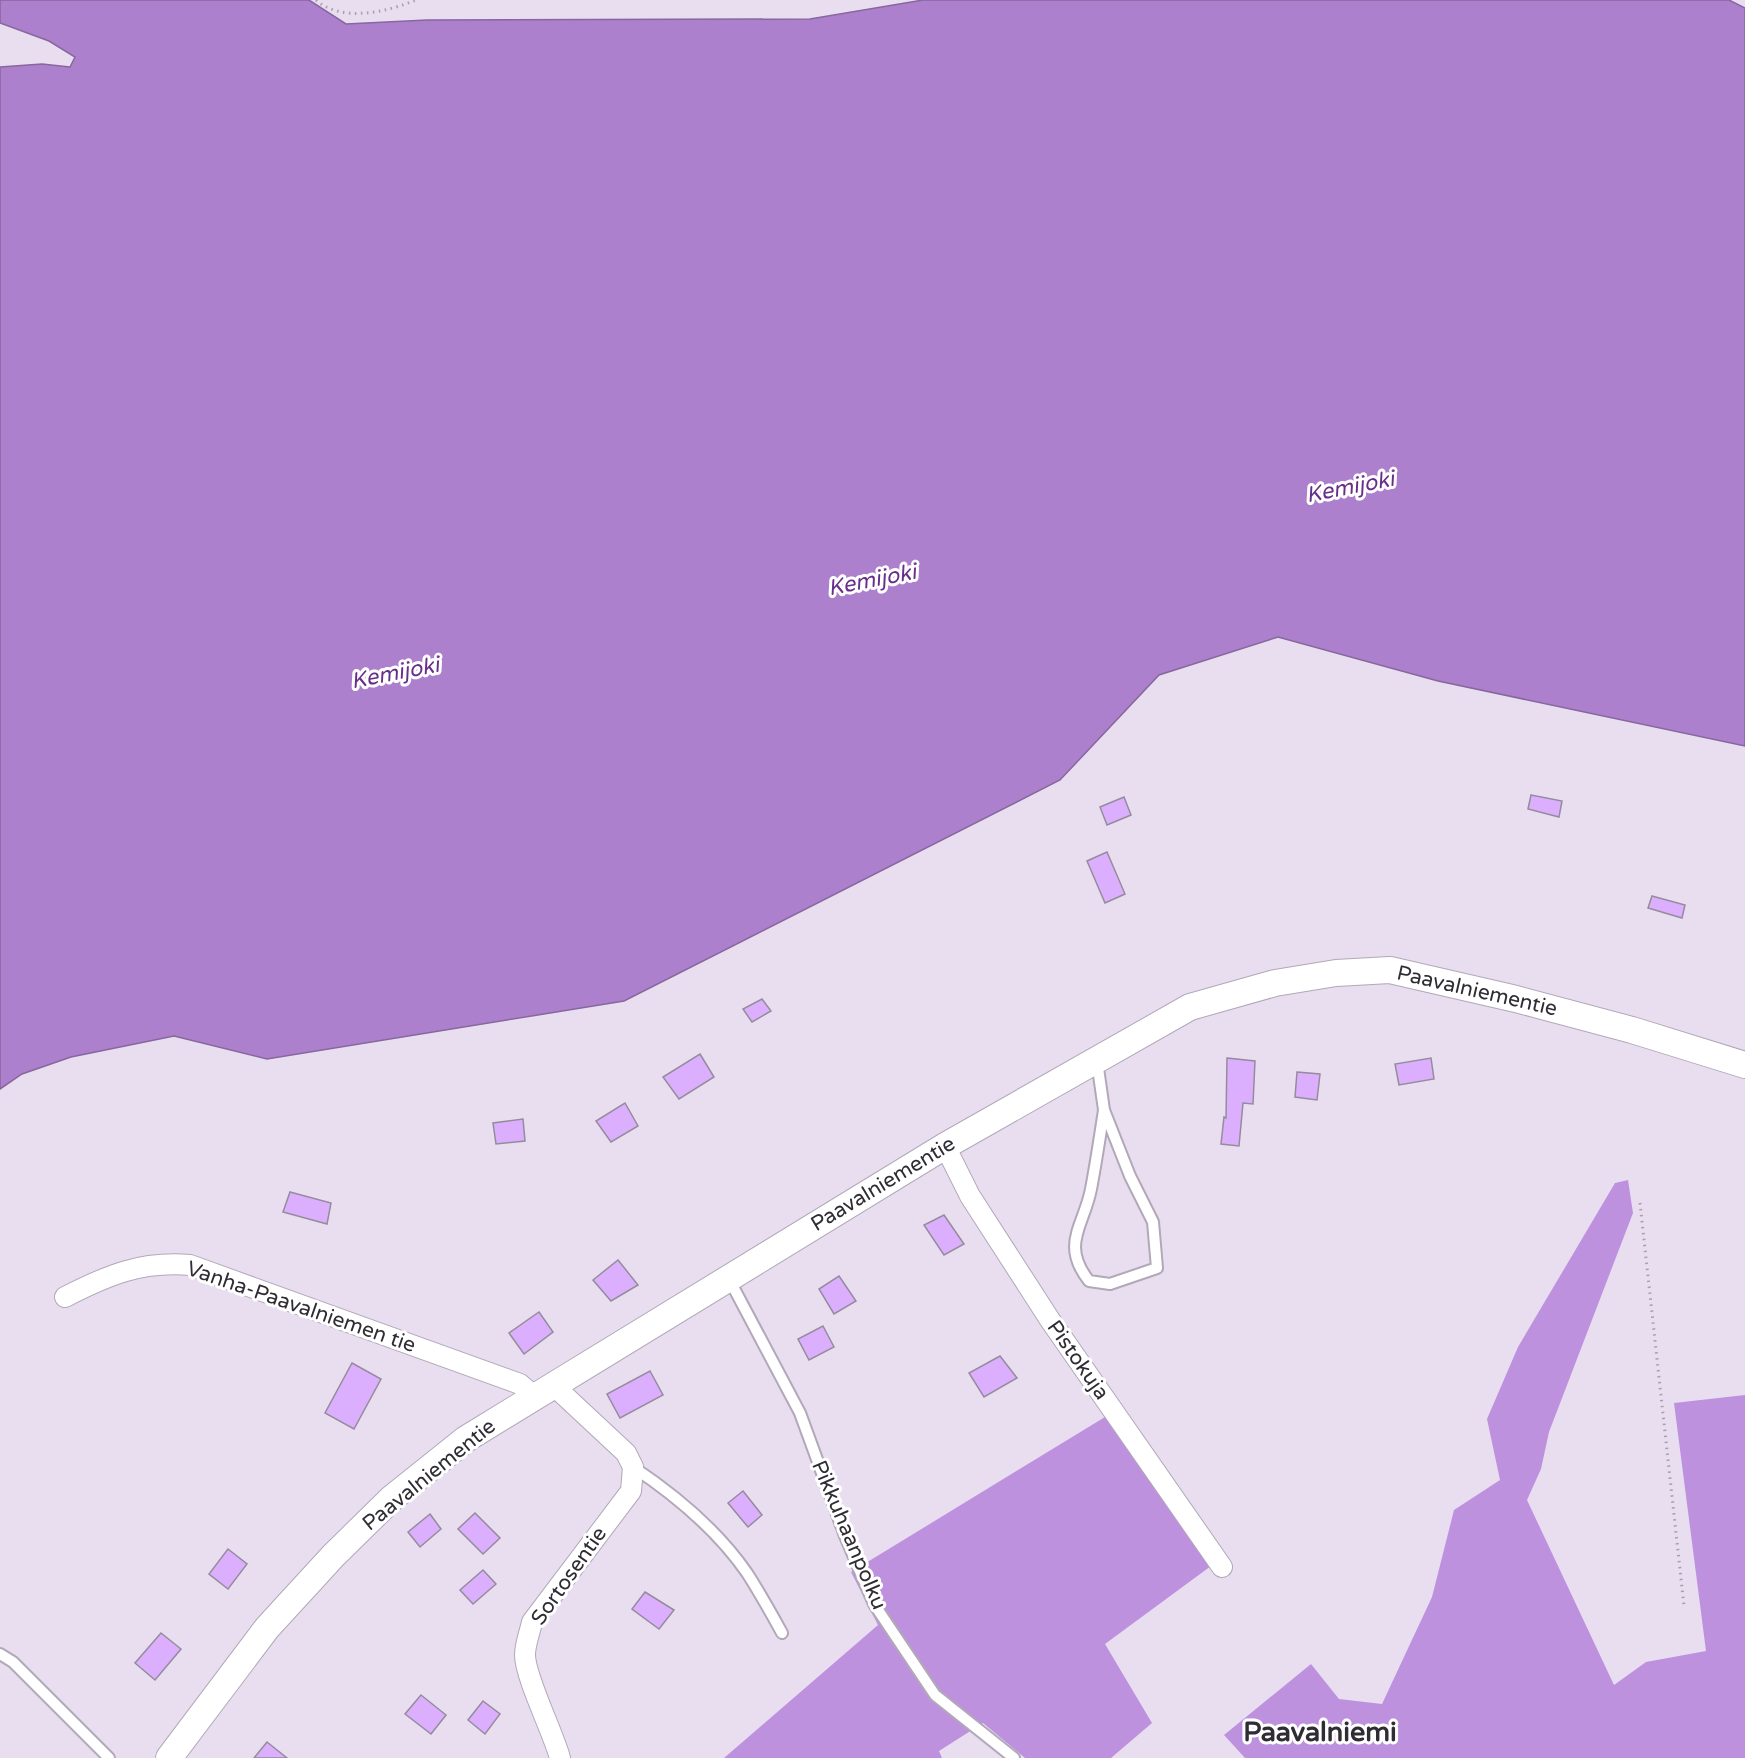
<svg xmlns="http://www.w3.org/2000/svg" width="1745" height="1758" viewBox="0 0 1745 1758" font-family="'Varela Round',sans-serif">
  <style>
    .forest { fill: #be91df }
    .water { fill: #ac80cc; stroke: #87679e; stroke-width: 1.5 }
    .building { fill: #dcaffe; stroke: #948c9b; stroke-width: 1.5 }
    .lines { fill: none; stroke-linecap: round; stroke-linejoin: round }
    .service-casing { stroke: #b1a8b8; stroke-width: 14 }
    .minor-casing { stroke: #b1a8b8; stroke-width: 22 }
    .tertiary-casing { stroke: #b1a8b8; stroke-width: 28 }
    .path { stroke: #a79fad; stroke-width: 3; stroke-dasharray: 1.5 4.5; stroke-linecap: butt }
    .service { stroke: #fff; stroke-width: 10 }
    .minor { stroke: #fff; stroke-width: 20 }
    .tertiary { stroke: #fff; stroke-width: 26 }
    .labels { text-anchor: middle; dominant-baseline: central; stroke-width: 6; stroke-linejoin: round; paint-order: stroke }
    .street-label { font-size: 21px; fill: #302c33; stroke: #fff }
    .water-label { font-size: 22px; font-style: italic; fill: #672f8a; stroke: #fff }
    .district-label { font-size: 27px; font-weight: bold; fill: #302c33; stroke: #fff }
  </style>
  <rect width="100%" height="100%" fill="#e8def0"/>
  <g class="forest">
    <polygon points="1628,1180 1633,1213 1549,1432 1541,1469 1527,1500 1614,1685 1646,1662 1706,1651 1674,1403 1745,1395 1745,1758 1245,1758 1224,1735 1311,1664 1339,1699 1382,1704 1432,1597 1454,1510 1500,1480 1487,1419 1518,1347 1615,1183"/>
    <polygon points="1105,1417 1211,1566 1105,1644 1152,1723 1111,1758 1025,1758 983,1723 939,1751 942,1758 724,1758 878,1625 851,1572"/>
  </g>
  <polygon class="water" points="0,0 309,0 346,24 427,20 810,19 923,0 1729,0 1745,8 1745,746 1438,681 1278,637 1159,675 1060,780 624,1001 267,1059 174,1036 71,1057 22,1074 0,1089 0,67 42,64 70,67 75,57 49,41 0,23"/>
  <g class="building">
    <polygon points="1531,795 1562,801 1559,817 1528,809"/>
    <polygon points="1124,797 1131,815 1107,825 1100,807"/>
    <polygon points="1107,852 1125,894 1105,903 1087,861"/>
    <polygon points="1652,896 1685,905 1682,918 1648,908"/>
    <polygon points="762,999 771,1011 752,1022 743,1009"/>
    <polygon points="700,1054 714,1077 679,1099 663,1077"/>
    <polygon points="1227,1058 1255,1061 1253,1104 1243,1103 1239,1146 1221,1144 1224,1117 1226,1118"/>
    <polygon points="1431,1058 1434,1079 1399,1085 1395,1064"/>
    <polygon points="1297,1072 1320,1074 1317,1100 1295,1097"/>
    <polygon points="625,1103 638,1126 611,1142 596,1121"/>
    <polygon points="523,1119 525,1141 496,1144 493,1123"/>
    <polygon points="290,1192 331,1203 327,1224 283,1212"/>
    <polygon points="944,1215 964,1244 944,1255 924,1225"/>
    <polygon points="618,1260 638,1285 611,1301 593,1280"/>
    <polygon points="839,1276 856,1301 834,1314 819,1289"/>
    <polygon points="539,1312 553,1332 524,1354 509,1333"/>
    <polygon points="823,1326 834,1347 809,1360 798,1339"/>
    <polygon points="1000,1356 1017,1378 984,1397 969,1373"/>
    <polygon points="352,1363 381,1379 354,1429 325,1413"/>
    <polygon points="650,1371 663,1395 620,1418 607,1394"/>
    <polygon points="743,1491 762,1515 748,1527 728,1503"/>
    <polygon points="475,1513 500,1538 483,1554 458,1529"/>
    <polygon points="430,1514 441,1529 420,1547 408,1532"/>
    <polygon points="228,1549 247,1564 228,1589 209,1574"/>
    <polygon points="483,1570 496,1584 473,1604 460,1590"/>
    <polygon points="645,1592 674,1610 659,1629 632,1609"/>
    <polygon points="161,1633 181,1649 155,1680 135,1663"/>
    <polygon points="421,1695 446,1715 431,1734 405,1714"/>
    <polygon points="483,1701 500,1714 485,1734 468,1720"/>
    <polygon points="267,1742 287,1758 254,1758"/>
  </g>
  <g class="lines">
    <g class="service-casing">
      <g id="service">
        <path d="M1097 1061 1104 1110 1130 1176 1153 1222 1157 1268 1110 1284 1089 1281C1060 1244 1084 1226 1091 1189 1096 1163 1100 1136 1104 1110"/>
        <polyline points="729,1279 800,1413 845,1536 874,1604 935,1695 1014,1758"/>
        <path d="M633 1467C675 1495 718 1531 747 1573 760 1593 771 1613 782 1633"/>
        <polyline points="0,1654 13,1662 109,1758"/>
      </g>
    </g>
    <g class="minor-casing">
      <g id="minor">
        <polyline points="945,1146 970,1196 1050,1320 1222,1567"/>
        <path d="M65 1297C108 1275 141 1261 190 1265L520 1384 534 1396"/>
        <path d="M552 1384 626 1453 633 1467 631 1491 532 1622C530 1632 525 1644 525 1655 525 1677 553 1732 560 1758"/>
      </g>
    </g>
    <g class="tertiary-casing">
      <polyline id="tertiary" points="169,1758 267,1628 333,1556 391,1499 466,1439 945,1146 1190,1007 1275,983 1336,973 1390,970 1516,999 1632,1030 1745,1065"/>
    </g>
    <g class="path">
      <path d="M316 0C342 23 387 12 416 0"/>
      <polyline points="1640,1203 1684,1606"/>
    </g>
    <use href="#service" class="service"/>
    <use href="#minor" class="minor"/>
    <use href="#tertiary" class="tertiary"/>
  </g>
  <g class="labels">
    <g class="street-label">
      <text transform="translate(1477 991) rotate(13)">Paavalniementie</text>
      <text transform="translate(883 1184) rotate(-31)">Paavalniementie</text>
      <text transform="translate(301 1307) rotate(19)">Vanha-Paavalniemen tie</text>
      <text transform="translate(1078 1360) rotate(55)">Pistokuja</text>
      <text transform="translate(429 1475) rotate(-39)">Paavalniementie</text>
      <text transform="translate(849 1535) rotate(67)">Pikkuhaanpolku</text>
      <text transform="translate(569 1576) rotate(-55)">Sortosentie</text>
    </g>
    <g class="water-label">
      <text transform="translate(1350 487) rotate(-11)">Kemijoki</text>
      <text transform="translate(872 580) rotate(-11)">Kemijoki</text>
      <text transform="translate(395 673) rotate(-11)">Kemijoki</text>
    </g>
    <g class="district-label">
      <text x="1320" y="1732">Paavalniemi</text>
    </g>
  </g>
</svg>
